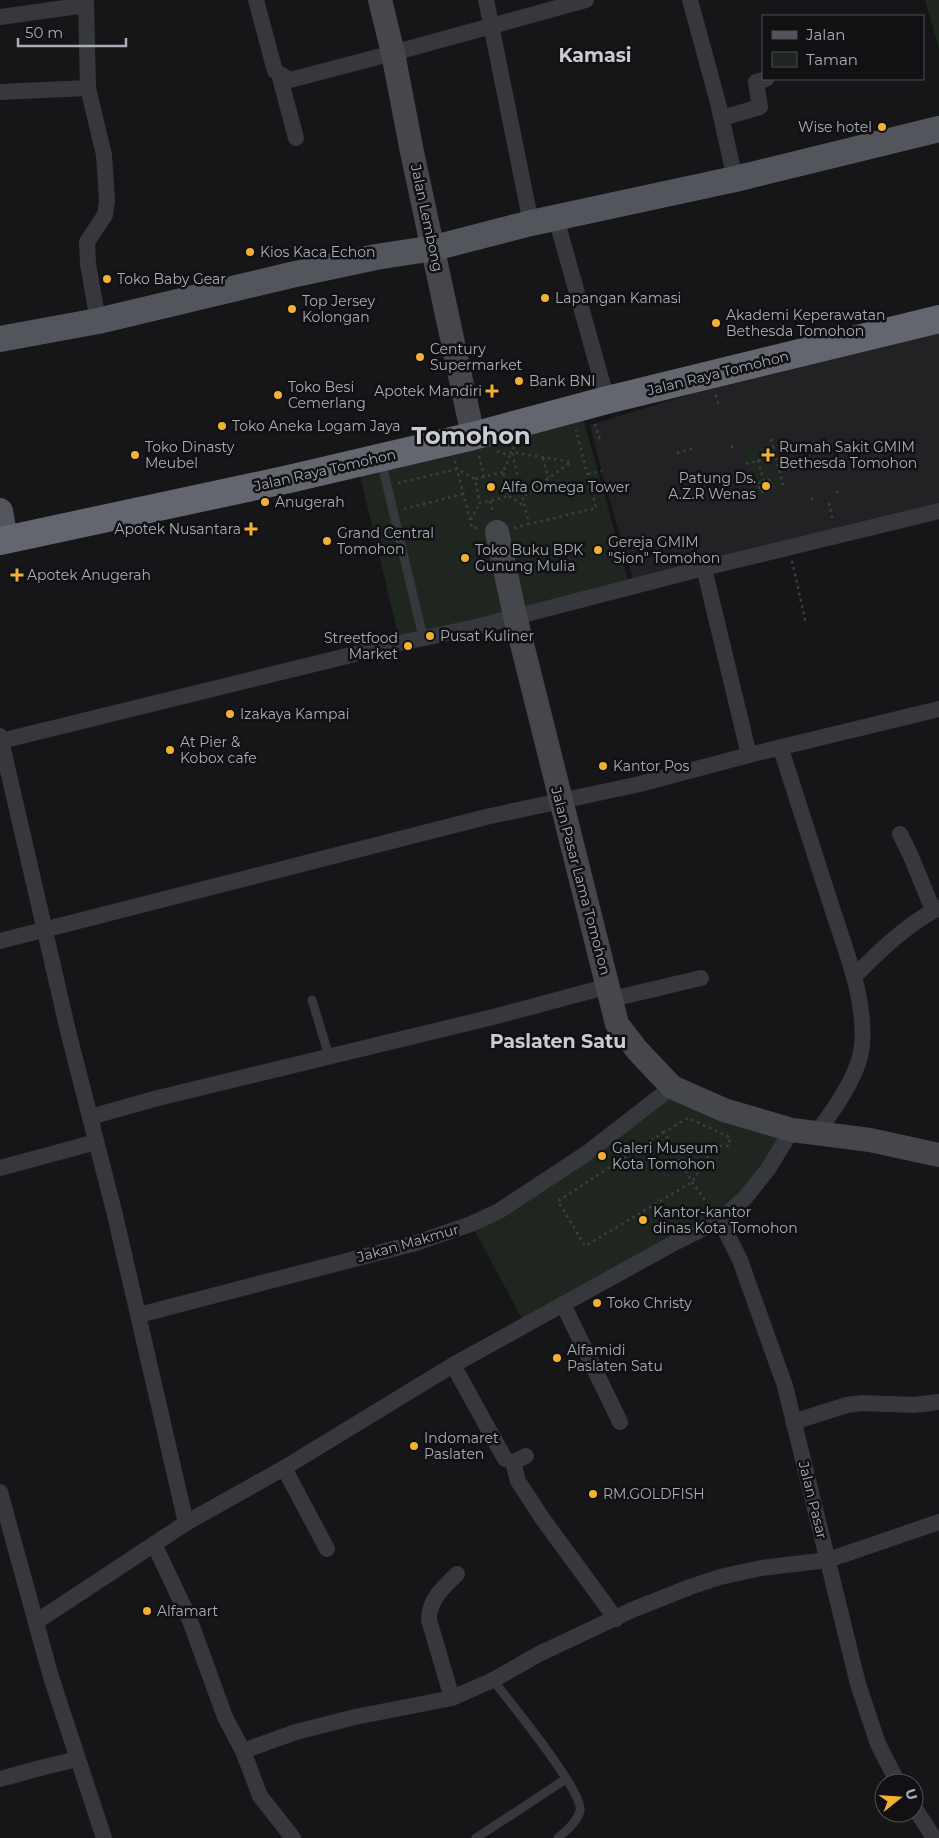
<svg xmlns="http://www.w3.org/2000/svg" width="939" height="1838" viewBox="0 0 939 1838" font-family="Montserrat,sans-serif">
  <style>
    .built { fill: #222225 }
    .green { fill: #1e261f }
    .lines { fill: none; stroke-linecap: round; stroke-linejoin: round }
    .path { stroke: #3d3f44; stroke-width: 2.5; stroke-dasharray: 2.5 4; stroke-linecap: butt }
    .lane { stroke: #37383d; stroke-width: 9 }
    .street { stroke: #37383d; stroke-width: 16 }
    .secondary { stroke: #45474d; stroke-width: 24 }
    .primary { stroke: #53555c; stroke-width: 26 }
    .highway { stroke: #63666e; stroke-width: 28 }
    .poi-dot { fill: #f2b134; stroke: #111113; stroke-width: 2 }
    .labels { text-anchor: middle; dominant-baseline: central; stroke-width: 5; stroke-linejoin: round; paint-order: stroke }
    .poi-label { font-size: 14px; fill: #a8adb8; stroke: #111113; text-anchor: start }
    .street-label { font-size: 14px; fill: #a8adb8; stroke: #111113 }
    .district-label { font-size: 19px; font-weight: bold; fill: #c9ccd4; stroke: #111113 }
    .town-label { font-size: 24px; font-weight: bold; fill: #c9ccd4; stroke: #111113 }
  </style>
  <rect width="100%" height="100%" fill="#161618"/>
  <polygon class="built" points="939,331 939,508 634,583 605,484 590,425 760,373"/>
  <g class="green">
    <polygon points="925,0 939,0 939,48"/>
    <polygon points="580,407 630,587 400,643 357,463"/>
    <polygon points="773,440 785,487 755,495 742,448"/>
    <polygon points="672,1087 792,1130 745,1198 526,1326 471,1224"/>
  </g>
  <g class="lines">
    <g class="path">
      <polyline points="716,395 719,408"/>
      <polyline points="595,424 600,440"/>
      <polyline points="771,439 784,488"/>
      <polyline points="514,447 512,452 529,524 596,508 576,430"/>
      <polyline points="731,447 734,446"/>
      <polyline points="497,451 505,454 512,452 571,462 523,497"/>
      <polyline points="677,453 694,448"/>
      <polyline points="479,456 484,477"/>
      <polyline points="543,458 548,478"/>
      <polyline points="758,460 764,482 758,483 760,492 772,489 769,480 764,482"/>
      <polyline points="455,461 472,528 479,527"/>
      <polyline points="746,464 775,455"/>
      <polyline points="503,472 475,479 480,503 509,496 503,472 511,453"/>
      <polyline points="588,474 602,471"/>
      <polyline points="398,483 457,469 475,479"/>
      <polyline points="836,492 841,491"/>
      <polyline points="509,496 524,506"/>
      <polyline points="811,499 813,499"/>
      <polyline points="490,501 493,514"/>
      <polyline points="829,503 833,521"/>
      <polyline points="404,509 463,494"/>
      <polyline points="471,520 480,503"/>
      <polyline points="514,528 529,524"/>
      <polyline points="792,561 806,624"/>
      <polyline points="664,1132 558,1201 585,1246 692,1182 715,1146 729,1146 730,1137 688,1118 664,1132 692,1182 711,1209"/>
    </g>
    <g class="lane">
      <polyline points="381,460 423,637"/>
      <polyline points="312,1000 329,1056"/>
      <path d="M493 1680C508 1700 584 1791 580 1811 577 1822 566 1831 558 1838"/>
      <polyline points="476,1838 566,1779"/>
    </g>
    <g class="street">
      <polyline points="86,0 88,88 104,155 107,200 105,215 87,242 88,264 98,321"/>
      <polyline points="256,0 275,71 290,80 393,53 586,0"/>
      <polyline points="486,0 531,223"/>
      <polyline points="690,0 718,103 735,179"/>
      <polyline points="0,17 86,5"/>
      <polyline points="279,74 296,138"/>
      <polyline points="0,92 88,88"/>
      <polyline points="722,118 760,107 756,82 766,79"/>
      <polyline points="556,218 607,400"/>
      <polyline points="704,568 749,755 939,709"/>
      <polyline points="0,736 68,1031 115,1215 186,1523"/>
      <polyline points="1,741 400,643 476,627 704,568 939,511"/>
      <path d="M781 749C798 802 815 855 832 908 846 952 866 999 862 1045 860 1074 834 1110 817 1132"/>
      <polyline points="900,834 910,854 933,910"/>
      <polyline points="0,941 486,817 640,784 749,755"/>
      <path d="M854 977C876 954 910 922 939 908"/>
      <polyline points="612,999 701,978"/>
      <polyline points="90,1117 158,1098 493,1017 609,986"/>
      <polyline points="0,1168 96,1142"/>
      <polyline points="720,1220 740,1260 785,1386 858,1684 878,1744 898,1783"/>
      <polyline points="563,1304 620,1422"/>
      <polyline points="139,1315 416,1243 471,1224 499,1211 587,1153 672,1087"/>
      <polyline points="453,1365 505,1459"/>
      <polyline points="793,1422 847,1405 862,1403 914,1405 939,1402"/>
      <polyline points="526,1456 513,1462 518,1481 542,1518 616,1619"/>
      <polyline points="284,1468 327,1549"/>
      <polyline points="0,1492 51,1677 104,1838"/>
      <polyline points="154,1544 189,1618 225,1717 243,1751 260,1796 293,1838"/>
      <polyline points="36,1622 186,1523 284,1468 453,1365 674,1243 720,1220 745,1198 768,1169 792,1130"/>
      <path d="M452 1698 429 1620C429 1599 443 1588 457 1574"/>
      <polyline points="243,1751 296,1732 355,1717 452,1698 493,1680 539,1654 632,1610 690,1587 720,1577 761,1568 828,1560 939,1522"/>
      <polyline points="0,1779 44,1767 78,1759"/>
      <polyline points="914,1807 934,1838"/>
    </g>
    <g class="secondary">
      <polyline points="380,0 393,53 412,152 473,436"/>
      <polyline points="497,532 515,616 617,1024 637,1050 672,1087 724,1110 792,1130 870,1140 939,1155"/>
    </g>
    <g class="primary">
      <polyline points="0,339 98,321 291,275 376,257 434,248 531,223 735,179 939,129"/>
      <polyline points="0,511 5,540"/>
    </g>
    <polyline class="highway" points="0,541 289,479 473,436 607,400 939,319"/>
  </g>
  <g class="poi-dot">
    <circle cx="882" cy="127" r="5"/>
    <circle cx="250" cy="252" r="5"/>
    <circle cx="107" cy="279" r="5"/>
    <circle cx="545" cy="298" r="5"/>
    <circle cx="292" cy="309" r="5"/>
    <circle cx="716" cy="323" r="5"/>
    <circle cx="420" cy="357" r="5"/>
    <circle cx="519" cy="381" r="5"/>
    <path d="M489.5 383.5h5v5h5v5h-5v5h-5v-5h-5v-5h5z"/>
    <circle cx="278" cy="395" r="5"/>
    <circle cx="222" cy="426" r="5"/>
    <circle cx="135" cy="455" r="5"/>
    <path d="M765.5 447.5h5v5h5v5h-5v5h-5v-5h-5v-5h5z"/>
    <circle cx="766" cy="486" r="5"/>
    <circle cx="491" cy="487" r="5"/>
    <circle cx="265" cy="502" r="5"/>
    <path d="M248.5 521.5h5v5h5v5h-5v5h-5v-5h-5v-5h5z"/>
    <circle cx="327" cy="541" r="5"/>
    <circle cx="598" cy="550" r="5"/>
    <circle cx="465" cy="558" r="5"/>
    <path d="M14.5 567.5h5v5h5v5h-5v5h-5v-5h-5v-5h5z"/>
    <circle cx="430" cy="636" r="5"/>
    <circle cx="408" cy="646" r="5"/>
    <circle cx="230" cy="714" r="5"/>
    <circle cx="170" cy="750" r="5"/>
    <circle cx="603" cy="766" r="5"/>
    <circle cx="602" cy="1156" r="5"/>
    <circle cx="643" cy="1220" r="5"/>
    <circle cx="597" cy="1303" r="5"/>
    <circle cx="557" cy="1358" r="5"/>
    <circle cx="414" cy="1446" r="5"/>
    <circle cx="593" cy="1494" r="5"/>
    <circle cx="147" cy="1611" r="5"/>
  </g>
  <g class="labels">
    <g class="poi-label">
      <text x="872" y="127" text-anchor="end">Wise hotel</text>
      <text x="260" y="252">Kios Kaca Echon</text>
      <text x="117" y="279">Toko Baby Gear</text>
      <text x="555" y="298">Lapangan Kamasi</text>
      <text x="302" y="301">Top Jersey<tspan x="302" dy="16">Kolongan</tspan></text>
      <text x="726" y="315">Akademi Keperawatan<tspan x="726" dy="16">Bethesda Tomohon</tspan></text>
      <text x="430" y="349">Century<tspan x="430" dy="16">Supermarket</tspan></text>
      <text x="529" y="381">Bank BNI</text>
      <text x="288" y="387">Toko Besi<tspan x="288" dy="16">Cemerlang</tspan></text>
      <text x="482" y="391" text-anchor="end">Apotek Mandiri</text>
      <text x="232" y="426">Toko Aneka Logam Jaya</text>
      <text x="145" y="447">Toko Dinasty<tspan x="145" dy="16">Meubel</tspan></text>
      <text x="779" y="447">Rumah Sakit GMIM<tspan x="779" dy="16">Bethesda Tomohon</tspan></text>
      <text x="756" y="478" text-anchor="end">Patung Ds.<tspan x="756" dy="16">A.Z.R Wenas</tspan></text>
      <text x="501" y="487">Alfa Omega Tower</text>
      <text x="275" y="502">Anugerah</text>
      <text x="241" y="529" text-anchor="end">Apotek Nusantara</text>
      <text x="337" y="533">Grand Central<tspan x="337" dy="16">Tomohon</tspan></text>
      <text x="608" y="542">Gereja GMIM<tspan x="608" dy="16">"Sion" Tomohon</tspan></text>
      <text x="475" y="550">Toko Buku BPK<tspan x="475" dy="16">Gunung Mulia</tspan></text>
      <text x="27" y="575">Apotek Anugerah</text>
      <text x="440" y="636">Pusat Kuliner</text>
      <text x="398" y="638" text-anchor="end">Streetfood<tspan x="398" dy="16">Market</tspan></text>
      <text x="240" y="714">Izakaya Kampai</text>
      <text x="180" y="742">At Pier &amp;<tspan x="180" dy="16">Kobox cafe</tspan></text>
      <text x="613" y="766">Kantor Pos</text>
      <text x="612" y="1148">Galeri Museum<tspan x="612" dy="16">Kota Tomohon</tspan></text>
      <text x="653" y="1212">Kantor-kantor<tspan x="653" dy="16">dinas Kota Tomohon</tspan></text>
      <text x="607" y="1303">Toko Christy</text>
      <text x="567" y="1350">Alfamidi<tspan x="567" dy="16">Paslaten Satu</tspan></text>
      <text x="424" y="1438">Indomaret<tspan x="424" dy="16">Paslaten</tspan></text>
      <text x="603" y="1494">RM.GOLDFISH</text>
      <text x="157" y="1611">Alfamart</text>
    </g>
    <g class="street-label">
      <text transform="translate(427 218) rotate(78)">Jalan Lembong</text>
      <text transform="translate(718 373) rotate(-14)">Jalan Raya Tomohon</text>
      <text transform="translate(325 470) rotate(-13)">Jalan Raya Tomohon</text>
      <text transform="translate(581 881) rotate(75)">Jalan Pasar Lama Tomohon</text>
      <text transform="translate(408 1243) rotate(-16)">Jakan Makmur</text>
      <text transform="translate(813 1500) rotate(76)">Jalan Pasar</text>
    </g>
    <g class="district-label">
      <text x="595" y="55">Kamasi</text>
      <text x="558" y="1041">Paslaten Satu</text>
    </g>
    <g class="town-label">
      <text x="471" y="435">Tomohon</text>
    </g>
  </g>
  <rect x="762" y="15" width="162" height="65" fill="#111113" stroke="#4d4f55"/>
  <rect x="772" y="31" width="25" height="8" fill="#53555c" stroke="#4d4f55"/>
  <text x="806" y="40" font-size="15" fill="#a8adb8">Jalan</text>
  <rect x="772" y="52" width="25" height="15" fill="#1e261f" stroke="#4d4f55"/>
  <text x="806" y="65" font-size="15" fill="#a8adb8">Taman</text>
  <g transform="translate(899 1798) rotate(73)"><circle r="24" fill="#111113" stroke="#4d4f55"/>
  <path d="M0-4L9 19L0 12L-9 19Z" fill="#f2b134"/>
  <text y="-8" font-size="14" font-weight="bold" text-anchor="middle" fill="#a8adb8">U</text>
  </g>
  <path d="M18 38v8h108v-8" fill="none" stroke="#a8adb8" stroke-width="2.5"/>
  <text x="25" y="38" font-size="15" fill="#a8adb8" stroke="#111113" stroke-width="4" paint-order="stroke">50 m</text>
</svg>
